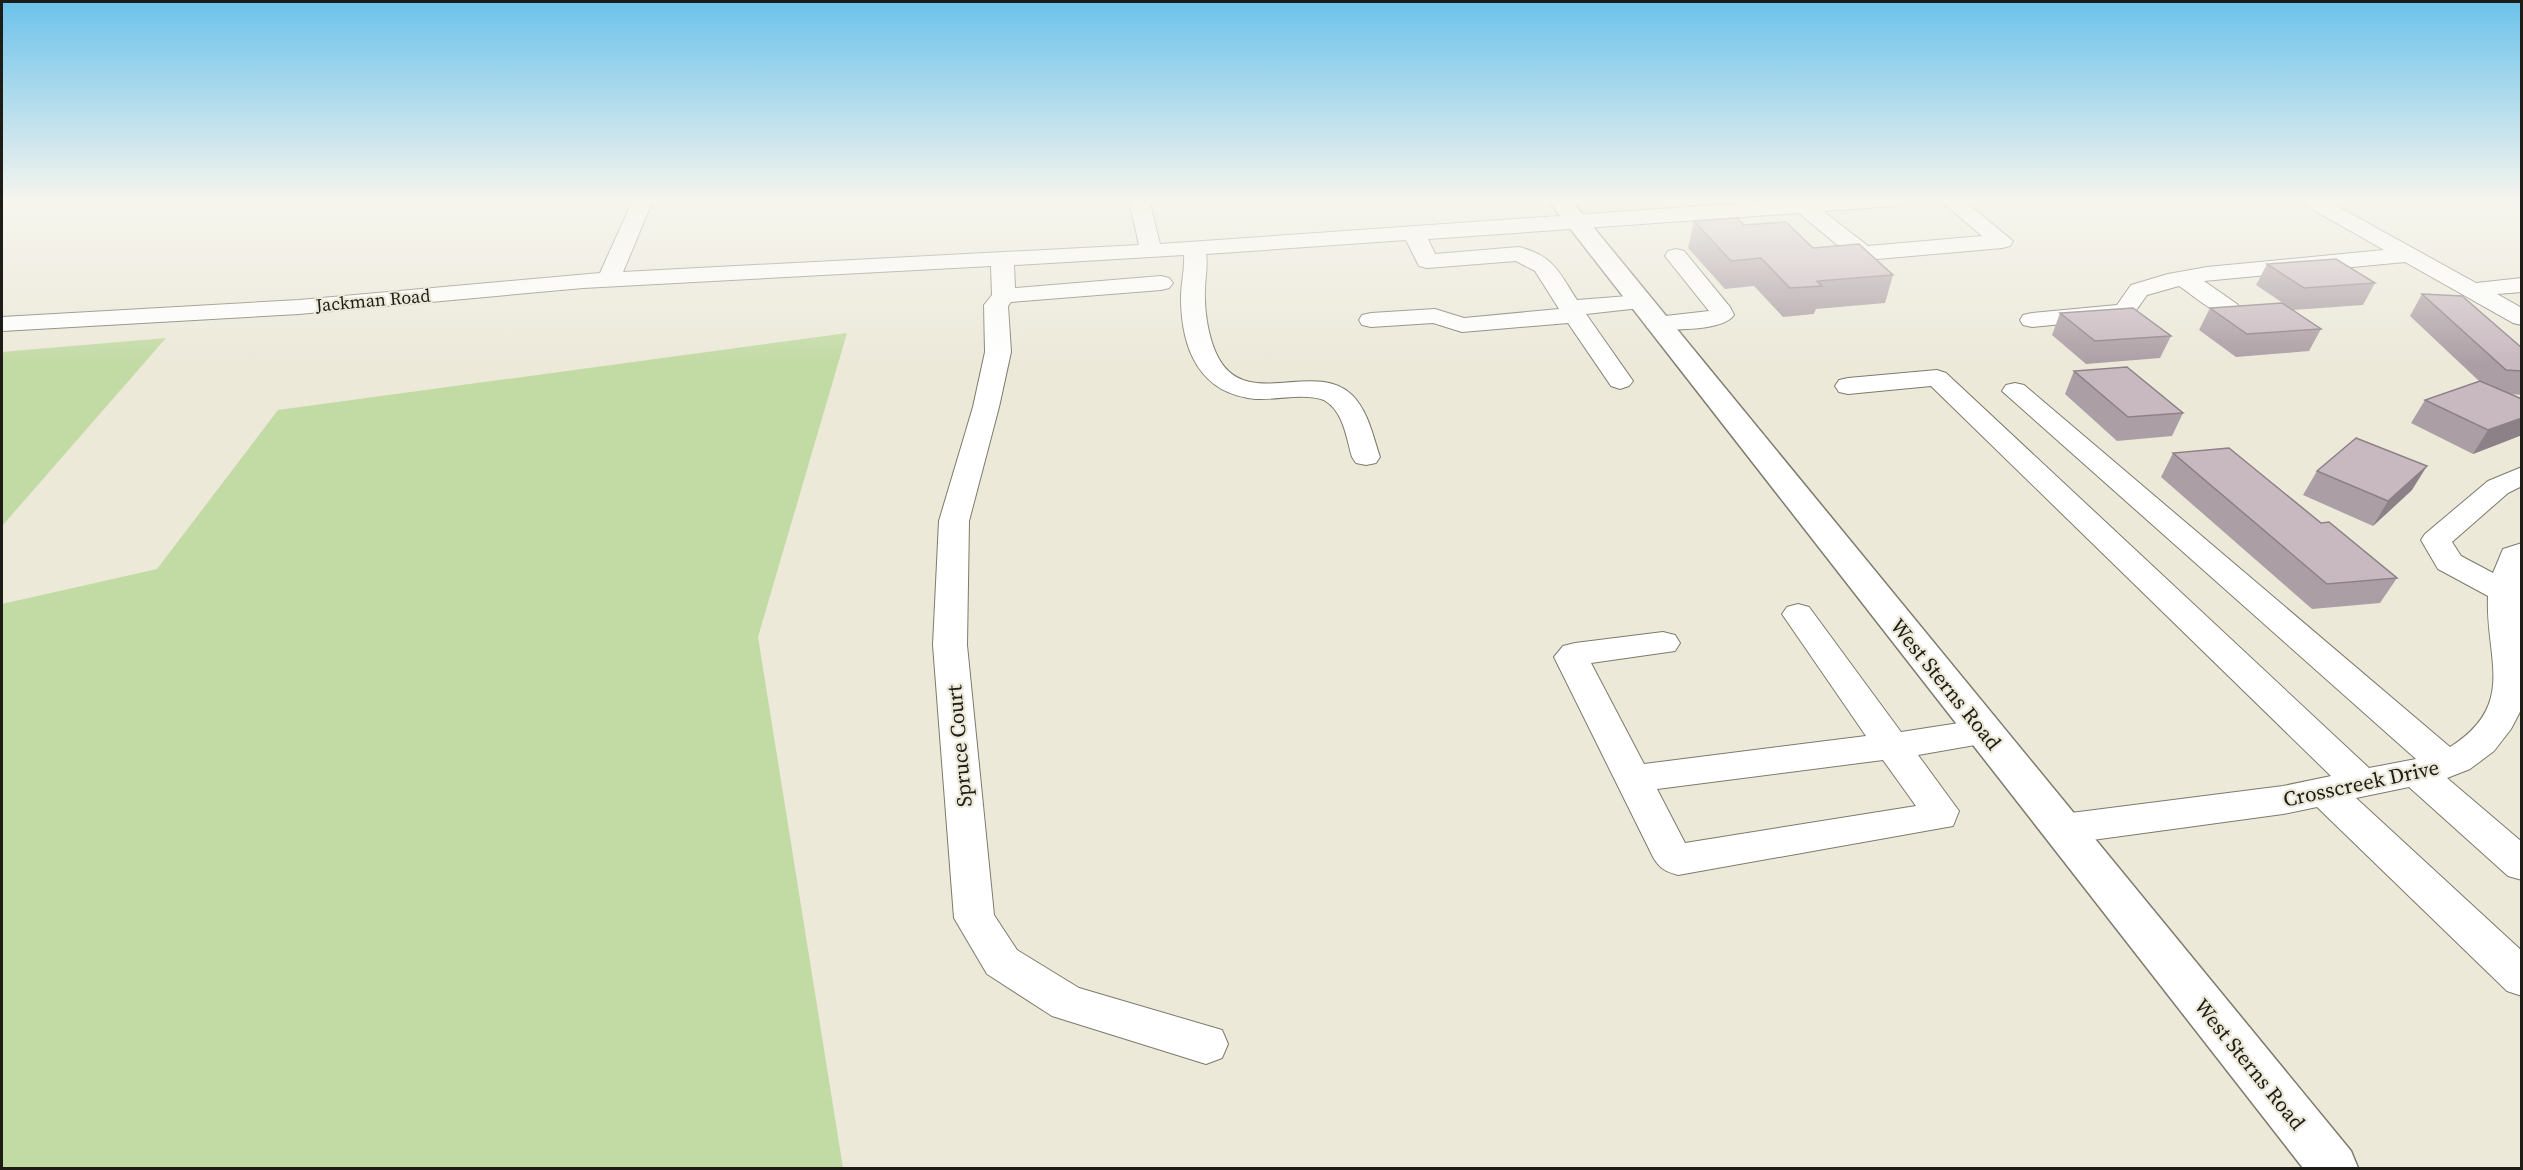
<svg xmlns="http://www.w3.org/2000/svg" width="2523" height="1170" viewBox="0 0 2523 1170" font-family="'Source Serif 4',serif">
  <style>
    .green { fill: #c2daa4 }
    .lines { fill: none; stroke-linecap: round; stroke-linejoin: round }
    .minor-casing { stroke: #7d7a6c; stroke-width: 2 }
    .major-casing { stroke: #7d7a6c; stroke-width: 3 }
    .minor { fill: #fff; fill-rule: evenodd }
    .major { fill: #fff; fill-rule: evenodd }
    .wall { fill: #ac9ea5 }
    .shaded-wall { fill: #8c8186 }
    .building { fill: #c8b8c0; stroke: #8c8186; stroke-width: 1.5 }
    .labels { text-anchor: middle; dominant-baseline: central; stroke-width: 4.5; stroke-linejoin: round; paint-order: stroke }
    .far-street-label { font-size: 18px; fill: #1d1c16; stroke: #ece9d9 }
    .street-label { font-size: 21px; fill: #1d1c16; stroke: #ece9d9 }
  </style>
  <rect width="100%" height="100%" fill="#ece9d9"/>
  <g class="green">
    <polygon points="847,333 758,637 843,1168 2,1168 2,604 157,569 278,410"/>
    <polygon points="166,338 2,526 2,352"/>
  </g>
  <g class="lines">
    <g class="minor-casing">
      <g id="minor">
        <path d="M633 200H653L623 272 1139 245 1129 200H1149L1160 244 1786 200H1904L1901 204 1894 206 1823 211 1868 246 1982 236 1940 200H1963L2013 241 2010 246 2002 248 1866 260 1848 254 1799 213 1428 239 1435 254 1519 247C1554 256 1559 272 1577 300L1641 295 1649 297 1653 302 1649 307 1586 314 1633 381 1629 386 1620 389 1611 386 1568 323 1462 332 1433 323 1371 327 1362 325 1359 320 1362 315 1371 313 1435 309 1464 318 1559 309 1535 271 1516 261 1427 268 1419 266 1406 240 1206 254C1208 266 1205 278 1205 290 1204 310 1208 335 1216 353 1243 414 1314 358 1352 395 1368 411 1373 436 1380 457L1376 463 1366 465 1356 463 1352 457C1346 437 1344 412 1324 400 1303 393 1278 400 1256 399 1199 394 1181 348 1181 297 1181 283 1185 269 1184 255L1014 265 1015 288 1161 276 1169 278 1173 283 1169 288 1161 290 1011 302 1008 306 1011 352 999 407 969 521 967 645 994 915 1017 950 1079 988 1222 1030 1228 1044 1222 1058 1206 1064 1052 1016 987 974 954 918 933 645 939 521 973 407 985 352 984 305 992 295 991 266 583 288 299 314 2 331V317L299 300 600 273Z"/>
        <path d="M2300 200H2326L2476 283 2522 278V292L2497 294 2522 308V325L2513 323 2405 262 2204 281 2237 304 2241 309 2237 314C2217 319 2196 297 2179 286L2147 295 2132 316 2124 318 2032 327 2023 325 2020 320 2023 315 2032 313 2117 305 2131 285 2168 274 2207 267 2384 250 2303 204Z"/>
        <path d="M1676 249 1684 251 1730 307 1734 315C1723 331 1676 329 1657 330L1648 328 1645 323 1648 318 1709 311 1665 256 1668 251Z"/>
        <path d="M1937 370 1946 373 2369 768 2416 759 2002 391 2006 385 2015 383 2024 385 2450 747C2518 704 2485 658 2488 596L2438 569 2421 540 2425 534 2488 481 2522 467V486L2508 493 2452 542 2461 556 2493 573 2503 549 2522 543 2520 602 2522 708 2511 729 2494 751 2470 769 2447 778 2522 842V880L2508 876 2409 787 2356 798 2522 951V996L2507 991 2317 807 2283 814 2063 844 2049 839 2044 829 2049 819 2063 814 2283 786 2331 776 1931 386 1848 394 1839 392 1835 386 1839 380 1848 378Z"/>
        <path d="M1798 604 1809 607 1901 732 1985 719 1998 723 2003 732 1998 741 1918 755 1959 811 1953 826 1678 875C1665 871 1660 869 1653 857L1554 657 1563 646 1575 643 1663 632 1675 635 1680 643 1675 651 1591 663 1644 764 1866 736 1782 614 1787 607ZM1883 760 1916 806 1685 843 1657 789Z"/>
      </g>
    </g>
    <g class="major-casing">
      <polygon id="major" points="1548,200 1571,200 2351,1151 2358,1168 2303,1168"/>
    </g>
    <use href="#minor" class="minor"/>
    <use href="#major" class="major"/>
  </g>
  <g class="wall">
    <polygon points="1694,221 1744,225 1893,275 1885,303 1816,309 1814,314 1783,317 1754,286 1725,289 1688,248"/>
    <polygon points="2267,264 2375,283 2363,305 2293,310 2256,285"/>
    <polygon points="2422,294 2522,348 2522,395 2511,394 2522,399 2522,435 2473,454 2411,423 2425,400 2479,381 2410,316"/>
    <polygon points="2210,308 2321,329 2309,351 2236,357 2199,330"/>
    <polygon points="2060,313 2171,336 2160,358 2086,364 2052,335"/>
    <polygon points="2074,371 2183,413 2172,436 2117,441 2065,394"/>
    <polygon points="2173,453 2321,523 2397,578 2380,603 2312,609 2161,477"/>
    <polygon points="2317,471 2412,490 2373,526 2303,495"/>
  </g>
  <g class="shaded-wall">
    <polygon points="2522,418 2522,435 2473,454 2488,430"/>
    <polygon points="2427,466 2412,490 2373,526 2388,501"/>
  </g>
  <g class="building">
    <polygon points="1737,218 1744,225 1786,222 1813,248 1859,244 1893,275 1817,281 1822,286 1790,288 1761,258 1731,261 1694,221"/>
    <polygon points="2336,259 2375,283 2304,288 2267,264"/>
    <polygon points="2422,294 2462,296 2522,348 2522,371 2506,370"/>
    <polygon points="2282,303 2321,329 2247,334 2210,308"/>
    <polygon points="2133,308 2171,336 2095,341 2060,313"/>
    <polygon points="2127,367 2183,413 2128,417 2074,371"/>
    <polygon points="2480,381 2522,399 2522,418 2488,430 2425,400"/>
    <polygon points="2356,438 2427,466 2388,501 2317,471"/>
    <polygon points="2229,448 2321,523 2329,522 2397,578 2327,584 2173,453"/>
  </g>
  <linearGradient id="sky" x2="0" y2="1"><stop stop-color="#6bc2eb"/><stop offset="0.55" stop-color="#f6f5ee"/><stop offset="1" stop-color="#f6f5ee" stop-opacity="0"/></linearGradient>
  <rect width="2523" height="364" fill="url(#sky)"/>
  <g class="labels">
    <g class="far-street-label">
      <text transform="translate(373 300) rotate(-5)">Jackman Road</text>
    </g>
    <g class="street-label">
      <text transform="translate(1946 684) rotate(51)">West Sterns Road</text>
      <text transform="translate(959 746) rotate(-95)">Spruce Court</text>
      <text transform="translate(2361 783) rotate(-12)">Crosscreek Drive</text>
      <text transform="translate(2250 1064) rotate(51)">West Sterns Road</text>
    </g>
  </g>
  <rect width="2523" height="1170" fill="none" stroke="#1d1c16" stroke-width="6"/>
</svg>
